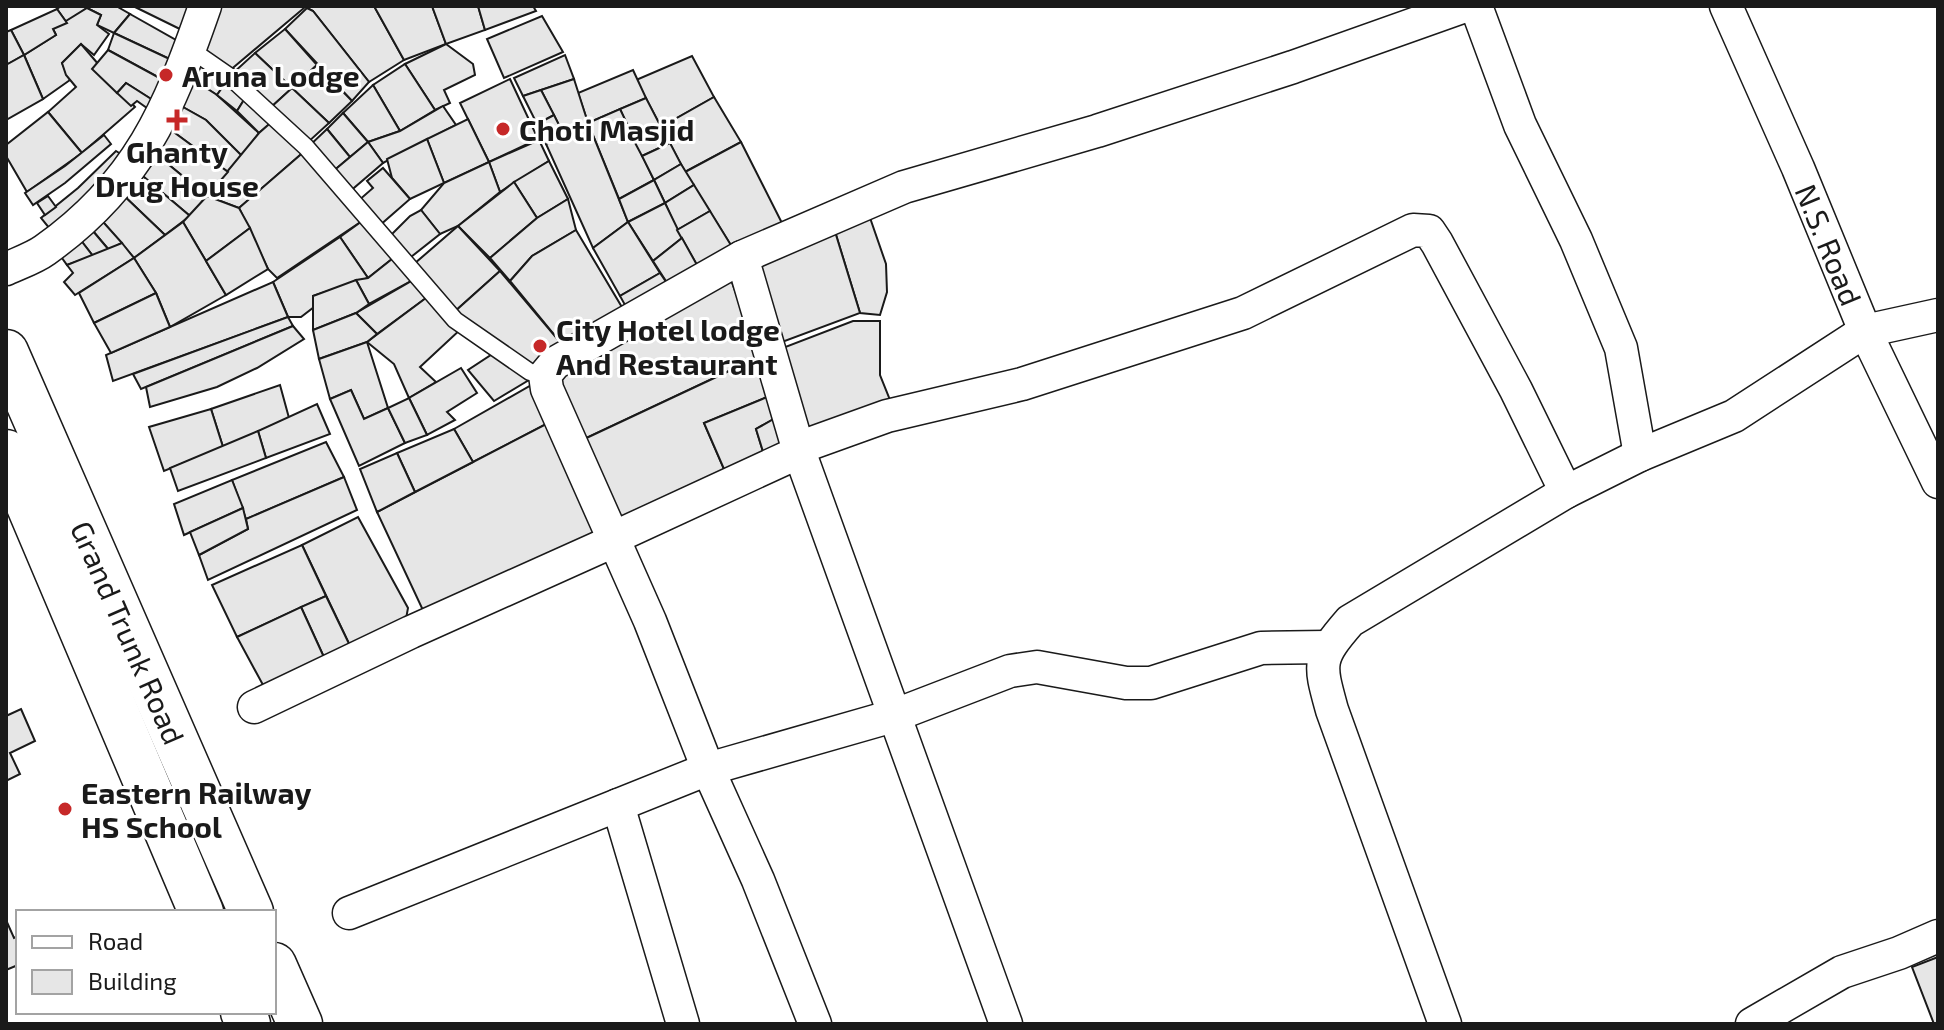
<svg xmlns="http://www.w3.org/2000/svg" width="1944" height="1030" viewBox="0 0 1944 1030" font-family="'Exo 2',sans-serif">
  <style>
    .building { fill: #e6e6e6; stroke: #1a1a1a; stroke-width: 2 }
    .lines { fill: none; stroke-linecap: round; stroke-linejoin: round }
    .service-casing { stroke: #1a1a1a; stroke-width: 19 }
    .minor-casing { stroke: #1a1a1a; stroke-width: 35 }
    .primary-casing { stroke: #1a1a1a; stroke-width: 47 }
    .service { stroke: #fff; stroke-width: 16 }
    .minor { stroke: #fff; stroke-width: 32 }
    .primary { stroke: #fff; stroke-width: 44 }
    .poi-dot { fill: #c62828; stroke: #fff; stroke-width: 3 }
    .labels { text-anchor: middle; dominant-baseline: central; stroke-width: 6; stroke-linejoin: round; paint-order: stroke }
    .poi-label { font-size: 30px; font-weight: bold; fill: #1a1a1a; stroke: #fff; text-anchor: start }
    .street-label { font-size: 30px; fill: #1a1a1a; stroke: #fff }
  </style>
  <rect width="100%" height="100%" fill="#fff"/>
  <g class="building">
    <polygon points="61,6 116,6 130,14 114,33 97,25 101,15 87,8 67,23 57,9"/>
    <polygon points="133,6 197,6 188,33"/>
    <polygon points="215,6 302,6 304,8 228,72 199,52"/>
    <polygon points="309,6 374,6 404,60 369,82 313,11 307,8"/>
    <polygon points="374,6 432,6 446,44 404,60"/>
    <polygon points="432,6 478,6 485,30 446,44"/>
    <polygon points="478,6 533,6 536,11 485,30"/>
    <polygon points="87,8 101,15 97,25 109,34 94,55 81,44 62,63 70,80 43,99 24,55 56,35 53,29"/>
    <polygon points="307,8 313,11 369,82 352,101 285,29"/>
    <polygon points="57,9 67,23 53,29 56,35 24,55 11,30"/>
    <polygon points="130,14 183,44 176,62 114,33"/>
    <polygon points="542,16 563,52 504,78 487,39"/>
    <polygon points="285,29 317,65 292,88 255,53"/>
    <polygon points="11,30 24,55 6,65 6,32"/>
    <polygon points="114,33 176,62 167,82 108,50"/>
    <polygon points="81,44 135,107 82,153 48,112 76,87 66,75 62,63"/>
    <polygon points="446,44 473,64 475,75 444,90 450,103 435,110 405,64"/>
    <polygon points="108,50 167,82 159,104 126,83 117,93 92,69"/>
    <polygon points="255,53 292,88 269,109 232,74"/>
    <polygon points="24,55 43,99 6,120 6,65"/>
    <polygon points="565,55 574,79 523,96 514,78"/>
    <polygon points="195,56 228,79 217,95 186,75"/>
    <polygon points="692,56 714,97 661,127 636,80"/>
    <polygon points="405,64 435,110 400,131 373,85"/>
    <polygon points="317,65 352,101 329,123 292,88"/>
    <polygon points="633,70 646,98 588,123 578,93"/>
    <polygon points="186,75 217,95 259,133 242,156 206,120 174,102"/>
    <polygon points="228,79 247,95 237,111 217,95"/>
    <polygon points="510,79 538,139 489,162 460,103"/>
    <polygon points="574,79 588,123 564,135 541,90"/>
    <polygon points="126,83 159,104 154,113 137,101 131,106 117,93"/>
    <polygon points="373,85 400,131 368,142 343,113"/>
    <polygon points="292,88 329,123 306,144 269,109"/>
    <polygon points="541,90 554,115 537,124 523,96"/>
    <polygon points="247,95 275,119 259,133 237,111"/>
    <polygon points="714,97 741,142 685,172 661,127"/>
    <polygon points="646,98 661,127 633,139 620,109"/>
    <polygon points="174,102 206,120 242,156 228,172 164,125"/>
    <polygon points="443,106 456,125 383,163 368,142 400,131"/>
    <polygon points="620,109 654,180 619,199 588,123"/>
    <polygon points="48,112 82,153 27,192 6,156 6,145"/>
    <polygon points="343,113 368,142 350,157 327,129"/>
    <polygon points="554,115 564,135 546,144 537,124"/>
    <polygon points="275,119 306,150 239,208 207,196 259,133"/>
    <polygon points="468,119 489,162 444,183 427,139"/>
    <polygon points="588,123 628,222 593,248 546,144"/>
    <polygon points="164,125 228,172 207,196 152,151"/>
    <polygon points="661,127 670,143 642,156 633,139"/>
    <polygon points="327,129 350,157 331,173 308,147"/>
    <polygon points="104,135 111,144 65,183 33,205 25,193 65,166"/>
    <polygon points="427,139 444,183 410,199 392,178 387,159"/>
    <polygon points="539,140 549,161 500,192 489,162"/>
    <polygon points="368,142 383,163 348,193 331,173"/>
    <polygon points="741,142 785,229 737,255 685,172"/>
    <polygon points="670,143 681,164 654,180 642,156"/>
    <polygon points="306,150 365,219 277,278 268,269 239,208"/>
    <polygon points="116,151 132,161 54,234 41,218 78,188"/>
    <polygon points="152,151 207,196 190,216 138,172"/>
    <polygon points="549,161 568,199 537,218 514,182"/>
    <polygon points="489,162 500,192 458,226 440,234 421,210 444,183"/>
    <polygon points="681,164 694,185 665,203 654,180"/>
    <polygon points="383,168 410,199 379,226 358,201 373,188 367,181"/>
    <polygon points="138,172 190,216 165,235 120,192"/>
    <polygon points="654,180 665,203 628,222 619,199"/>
    <polygon points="514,182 537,218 490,258 458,226"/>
    <polygon points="694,185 710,211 677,230 665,203"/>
    <polygon points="120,192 165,235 134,258 96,214"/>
    <polygon points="48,196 56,207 45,215 37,203"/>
    <polygon points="207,196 239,208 250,228 206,261 183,222"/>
    <polygon points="568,199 576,230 532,256 510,281 490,258 537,218"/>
    <polygon points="665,203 682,238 653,261 628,222"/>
    <polygon points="421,210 440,234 411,257 390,236 410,216"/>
    <polygon points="710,211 737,255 702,274 677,230"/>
    <polygon points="868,212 886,264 887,292 880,315 860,313 833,225"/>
    <polygon points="96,214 122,243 109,250 87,224"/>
    <polygon points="365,219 397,255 368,278 340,237"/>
    <polygon points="183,222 226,295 170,327 156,293 134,258"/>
    <polygon points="628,222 660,273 620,296 593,248"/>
    <polygon points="87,224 109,250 93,256 76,234"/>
    <polygon points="833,225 860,313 774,345 746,273"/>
    <polygon points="458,226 500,271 452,314 414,264"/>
    <polygon points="250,228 268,269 226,295 206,261"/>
    <polygon points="576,230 626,314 565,348 510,281 532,256"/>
    <polygon points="76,234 93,256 67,265 57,251"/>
    <polygon points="340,237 368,278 313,296 314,307 301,317 288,317 273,282"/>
    <polygon points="682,238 702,274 673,292 653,261"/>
    <polygon points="122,243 134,258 75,295 64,282 73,273 67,265"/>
    <polygon points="397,255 415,279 369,304 356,280 368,278"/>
    <polygon points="134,258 156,293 94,323 79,293"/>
    <polygon points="500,271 565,348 532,372 452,314"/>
    <polygon points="660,273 673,292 630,314 620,296"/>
    <polygon points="730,277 759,357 580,441 552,375"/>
    <polygon points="415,279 430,295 377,334 356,313"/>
    <polygon points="356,280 369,304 356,313 313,330 313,296"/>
    <polygon points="273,282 288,317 113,381 106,355"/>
    <polygon points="156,293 170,327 111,353 94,323"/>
    <polygon points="430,295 462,328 420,367 436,382 409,398 394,364 367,342"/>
    <polygon points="356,313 377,334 367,342 319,359 313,330"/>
    <polygon points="288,317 293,326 141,389 133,374"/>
    <polygon points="853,321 880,321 880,375 894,410 808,441 780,349"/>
    <polygon points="293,326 304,339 257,368 217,387 150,407 146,387"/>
    <polygon points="367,342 388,408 364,419 351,390 330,399 319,359"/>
    <polygon points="497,351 534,377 494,401 468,370"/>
    <polygon points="759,357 772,395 704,423 727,476 617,526 580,441"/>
    <polygon points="461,368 477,393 447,412 455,420 427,435 409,398"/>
    <polygon points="535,383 552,421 473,462 454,429"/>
    <polygon points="280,385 289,418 223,447 211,409"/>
    <polygon points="351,390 364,419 388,408 405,443 359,466 330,399"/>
    <polygon points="772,395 779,416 756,429 765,458 727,476 704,423"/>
    <polygon points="409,398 427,435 405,443 388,408"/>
    <polygon points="317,404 330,434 266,458 258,431"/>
    <polygon points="211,409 223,447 164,471 149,427"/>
    <polygon points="779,416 789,447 765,458 756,429"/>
    <polygon points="552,421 608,540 428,621 377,512"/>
    <polygon points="454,429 473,462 415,492 397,453"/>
    <polygon points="258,431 266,458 178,491 170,468"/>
    <polygon points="326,442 344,477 246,519 232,480"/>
    <polygon points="397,453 415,492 377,512 360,469"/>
    <polygon points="344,477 357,510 208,580 199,555 248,529 246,519"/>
    <polygon points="232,480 243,508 184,535 174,504"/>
    <polygon points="243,508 248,529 199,555 190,532"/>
    <polygon points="358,517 408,608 406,619 353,652 302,545"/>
    <polygon points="302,545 326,596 237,637 212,585"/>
    <polygon points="326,596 353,652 328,666 301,607"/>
    <polygon points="301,607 328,666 269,696 237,637"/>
    <polygon points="21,709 35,741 10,753 20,774 6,781 6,716"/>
    <polygon points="6,920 14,938 18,936 18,965 6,970"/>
    <polygon points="1938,957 1938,1024 1934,1024 1912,967"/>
  </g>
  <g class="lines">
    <g class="service-casing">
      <polyline id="service" points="190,49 229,76 306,147 455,320 530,372 545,375"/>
    </g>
    <g class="minor-casing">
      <g id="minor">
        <polyline points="1476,6 1520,125 1576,240 1621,348 1640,455"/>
        <path id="s1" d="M1726 6 1798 168 1865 331 1938 482"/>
        <polyline points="742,257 798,448 1006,1024"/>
        <path d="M6 269C19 263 34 258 45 250 138 184 169 110 205 6"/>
        <polyline points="254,707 411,632 607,544 613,538 795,454 798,448 887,416 1022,384 1243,313 1413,230 1429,231 1437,243 1516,390 1566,492"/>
        <polyline points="618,805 683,1024"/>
        <polyline points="349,913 708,769 893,716 1010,671 1037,667 1126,683 1151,683 1261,648 1327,647"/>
        <polyline points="815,1024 758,880 708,769 650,621 547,389 545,375 555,363 742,257 904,187 1097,131 1293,67 1465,6"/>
        <path d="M1445 1024 1332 710C1319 663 1317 659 1350 621L1566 492 1640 455 1734 416 1865 331 1938 315"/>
        <polyline points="1752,1024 1842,972 1899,953 1938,936"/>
      </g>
    </g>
    <g class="primary-casing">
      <g id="primary">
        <path id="s2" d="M6 352 251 912"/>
        <polyline points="6,452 201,912"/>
        <polyline points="274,965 300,1024"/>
        <polyline points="243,1012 248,1024"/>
      </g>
    </g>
    <use href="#service" class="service"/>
    <use href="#minor" class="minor"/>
    <use href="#primary" class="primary"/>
  </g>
  <g class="poi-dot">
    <circle cx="166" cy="75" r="8"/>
    <path d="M173 108h8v8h8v8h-8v8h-8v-8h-8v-8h8z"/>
    <circle cx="503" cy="129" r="8"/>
    <circle cx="540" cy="346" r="8"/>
    <circle cx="65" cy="809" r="8"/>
  </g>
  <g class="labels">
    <g class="poi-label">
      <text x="182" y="75">Aruna Lodge</text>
      <text x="519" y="129">Choti Masjid</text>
      <text x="177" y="151" text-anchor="middle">Ghanty<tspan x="177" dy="34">Drug House</tspan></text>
      <text x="556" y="329">City Hotel lodge<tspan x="556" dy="34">And Restaurant</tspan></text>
      <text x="81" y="792">Eastern Railway<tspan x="81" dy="34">HS School</tspan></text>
    </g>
    <g class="street-label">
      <text stroke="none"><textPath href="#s1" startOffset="260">N.S. Road</textPath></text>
      <text stroke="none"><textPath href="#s2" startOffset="306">Grand Trunk Road</textPath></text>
    </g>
  </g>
  <rect width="1944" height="1030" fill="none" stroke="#1a1a1a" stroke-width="16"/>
  <rect x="16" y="910" width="260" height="104" fill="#ffffff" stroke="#a3a3a3" stroke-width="2"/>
  <rect x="32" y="936" width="40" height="12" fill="#ffffff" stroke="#a3a3a3" stroke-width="2"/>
  <text x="88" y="950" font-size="24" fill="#1a1a1a">Road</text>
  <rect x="32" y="970" width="40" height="24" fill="#e6e6e6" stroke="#a3a3a3" stroke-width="2"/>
  <text x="88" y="990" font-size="24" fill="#1a1a1a">Building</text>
</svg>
